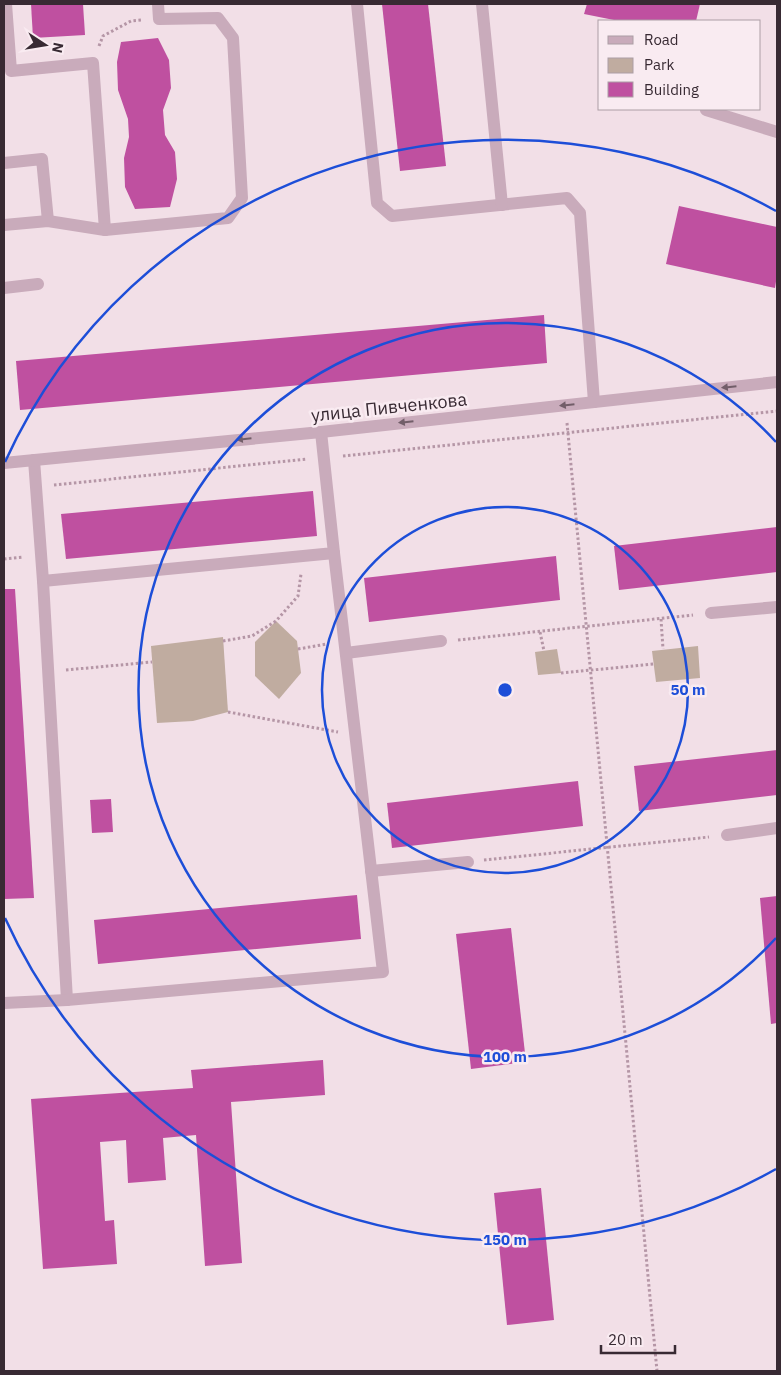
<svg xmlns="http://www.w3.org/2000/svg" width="781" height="1375" viewBox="0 0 781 1375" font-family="'IBM Plex Sans',sans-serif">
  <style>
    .green { fill: #c0aca0 }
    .building { fill: #bf50a0 }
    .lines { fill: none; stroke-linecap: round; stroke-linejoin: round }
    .path { stroke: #b596a6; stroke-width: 3; stroke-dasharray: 2.5 2.5; stroke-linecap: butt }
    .minor { stroke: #c9abbb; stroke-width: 12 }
    .oneway { fill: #725e69 }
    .ring { fill: none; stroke: #1d4ed8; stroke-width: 2.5 }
    .labels { text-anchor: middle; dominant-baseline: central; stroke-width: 5; stroke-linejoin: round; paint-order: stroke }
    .street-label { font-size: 18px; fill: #382a33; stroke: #f9ebf1 }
    .centre { fill: #1d4ed8; stroke: #f9ebf1; stroke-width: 2.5 }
    .ring-label { font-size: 15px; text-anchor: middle; font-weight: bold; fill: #1d4ed8; stroke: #f9ebf1; stroke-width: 5; stroke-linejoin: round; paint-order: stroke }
  </style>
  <rect width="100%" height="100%" fill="#f2dfe7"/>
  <g class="green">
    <polygon points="276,621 297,641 301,673 279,699 255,676 255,642"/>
    <polygon points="223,637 228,712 193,721 157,723 151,646"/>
    <polygon points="698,646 700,678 656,682 652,651"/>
    <polygon points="557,649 561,673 538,675 535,652"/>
  </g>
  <g class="building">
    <polygon points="31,4 83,4 85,35 33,38"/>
    <polygon points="382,4 428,4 446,166 400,171"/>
    <polygon points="587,4 700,4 696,21 619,21 584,14"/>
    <polygon points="158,38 169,60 171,88 163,110 165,135 175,152 177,179 170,207 135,209 125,187 124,158 129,137 128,119 118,90 117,62 121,42"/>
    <polygon points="679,206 777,227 777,275 775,288 666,264"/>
    <polygon points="544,315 547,363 20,410 16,361"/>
    <polygon points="313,491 317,536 66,559 61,514"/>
    <polygon points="777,527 777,572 619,590 614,546"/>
    <polygon points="556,556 560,600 369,622 364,578"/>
    <polygon points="4,589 15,589 34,898 4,899"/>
    <polygon points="777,750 777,795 639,811 634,766"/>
    <polygon points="578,781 583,826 392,848 387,803"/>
    <polygon points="111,799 113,832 92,833 90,800"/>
    <polygon points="357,895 361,939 98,964 94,920"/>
    <polygon points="777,896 777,1023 771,1024 760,898"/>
    <polygon points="511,928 526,1062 471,1069 456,934"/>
    <polygon points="323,1060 325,1095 231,1102 242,1263 205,1266 196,1135 163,1138 166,1180 128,1183 126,1140 100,1142 105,1221 114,1220 117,1264 43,1269 31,1099 193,1088 191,1070"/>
    <polygon points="541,1188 554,1320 507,1325 494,1193"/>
  </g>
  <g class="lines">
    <g class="path">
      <polyline points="99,46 103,36 131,21 142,20"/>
      <polyline points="567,423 657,1371"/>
      <polyline points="343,456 777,411"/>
      <polyline points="54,485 307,459"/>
      <polyline points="4,559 23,557"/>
      <polyline points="661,619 663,649"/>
      <polyline points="540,632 544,651"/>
      <polyline points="458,640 693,615"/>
      <polyline points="223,641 252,636 276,621 298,596 301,574"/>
      <polyline points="298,649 327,644"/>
      <polyline points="66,670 152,662"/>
      <polyline points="561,673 654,664"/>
      <polyline points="228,712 338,732"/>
      <polyline points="484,860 709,837"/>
    </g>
    <g class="minor">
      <polyline points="6,4 11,71 93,63 105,230"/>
      <polyline points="357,4 377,203 392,216 567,198 580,213 594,402"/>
      <polyline points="482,4 502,205"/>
      <polyline points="706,110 777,132"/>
      <polyline points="4,163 42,159 48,221"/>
      <polyline points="4,225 48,221 105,230 228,218 242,198 233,38 218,18 159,19 158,4"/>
      <polyline points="4,288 38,284"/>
      <polyline points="34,460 43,581 334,553 321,432"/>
      <polyline points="4,463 321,432 777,382"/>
      <polyline points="43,581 67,1000"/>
      <polyline points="711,613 777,607"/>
      <polyline points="346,653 441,641"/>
      <polyline points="727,835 777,828"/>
      <polyline points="371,871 468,862"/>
      <polyline points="4,1003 67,1000 383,972 334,553"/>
    </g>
  </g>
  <defs><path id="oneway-solid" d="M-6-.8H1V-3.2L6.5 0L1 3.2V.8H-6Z" transform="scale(1.25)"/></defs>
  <g class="oneway">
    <use href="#oneway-solid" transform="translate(729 387) rotate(174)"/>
    <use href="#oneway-solid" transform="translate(567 405) rotate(174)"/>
    <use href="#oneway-solid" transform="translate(406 422) rotate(174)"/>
    <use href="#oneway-solid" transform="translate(244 439) rotate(174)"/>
  </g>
  <g class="ring">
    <circle cx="505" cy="690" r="183"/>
    <path d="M776 938A367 367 0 1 1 776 442"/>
    <path d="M776 1169A550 550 0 0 1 5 918M5 462A550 550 0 0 1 776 211"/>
  </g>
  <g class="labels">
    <g class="street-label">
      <text transform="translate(389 407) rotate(-6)">улица Пивченкова</text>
    </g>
  </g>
  <circle cx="505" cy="690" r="8" class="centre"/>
  <g class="ring-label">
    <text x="688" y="695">50 m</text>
    <text x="505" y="1062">100 m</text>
    <text x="505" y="1245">150 m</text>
  </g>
  <rect width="781" height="1375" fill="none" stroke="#382a33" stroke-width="10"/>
  <rect x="598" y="20" width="162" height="90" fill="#f9ebf1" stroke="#ac9ea5"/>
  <rect x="608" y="36" width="25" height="8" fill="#c9abbb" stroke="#ac9ea5"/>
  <text x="644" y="45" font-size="15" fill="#382a33">Road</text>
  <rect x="608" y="58" width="25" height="15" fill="#c0aca0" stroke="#ac9ea5"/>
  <text x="644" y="70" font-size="15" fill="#382a33">Park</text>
  <rect x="608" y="82" width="25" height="15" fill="#bf50a0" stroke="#ac9ea5"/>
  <text x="644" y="95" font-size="15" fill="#382a33">Building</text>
  <g transform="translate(45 45) rotate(102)" stroke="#f9ebf1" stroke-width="4" paint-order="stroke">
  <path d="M0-4L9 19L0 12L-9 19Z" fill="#382a33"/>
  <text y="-8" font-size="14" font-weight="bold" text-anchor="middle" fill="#382a33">N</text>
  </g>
  <path d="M601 1345v8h74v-8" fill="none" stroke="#382a33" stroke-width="2.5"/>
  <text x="608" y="1345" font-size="15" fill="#382a33" stroke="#f9ebf1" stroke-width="4" paint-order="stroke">20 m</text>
</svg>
